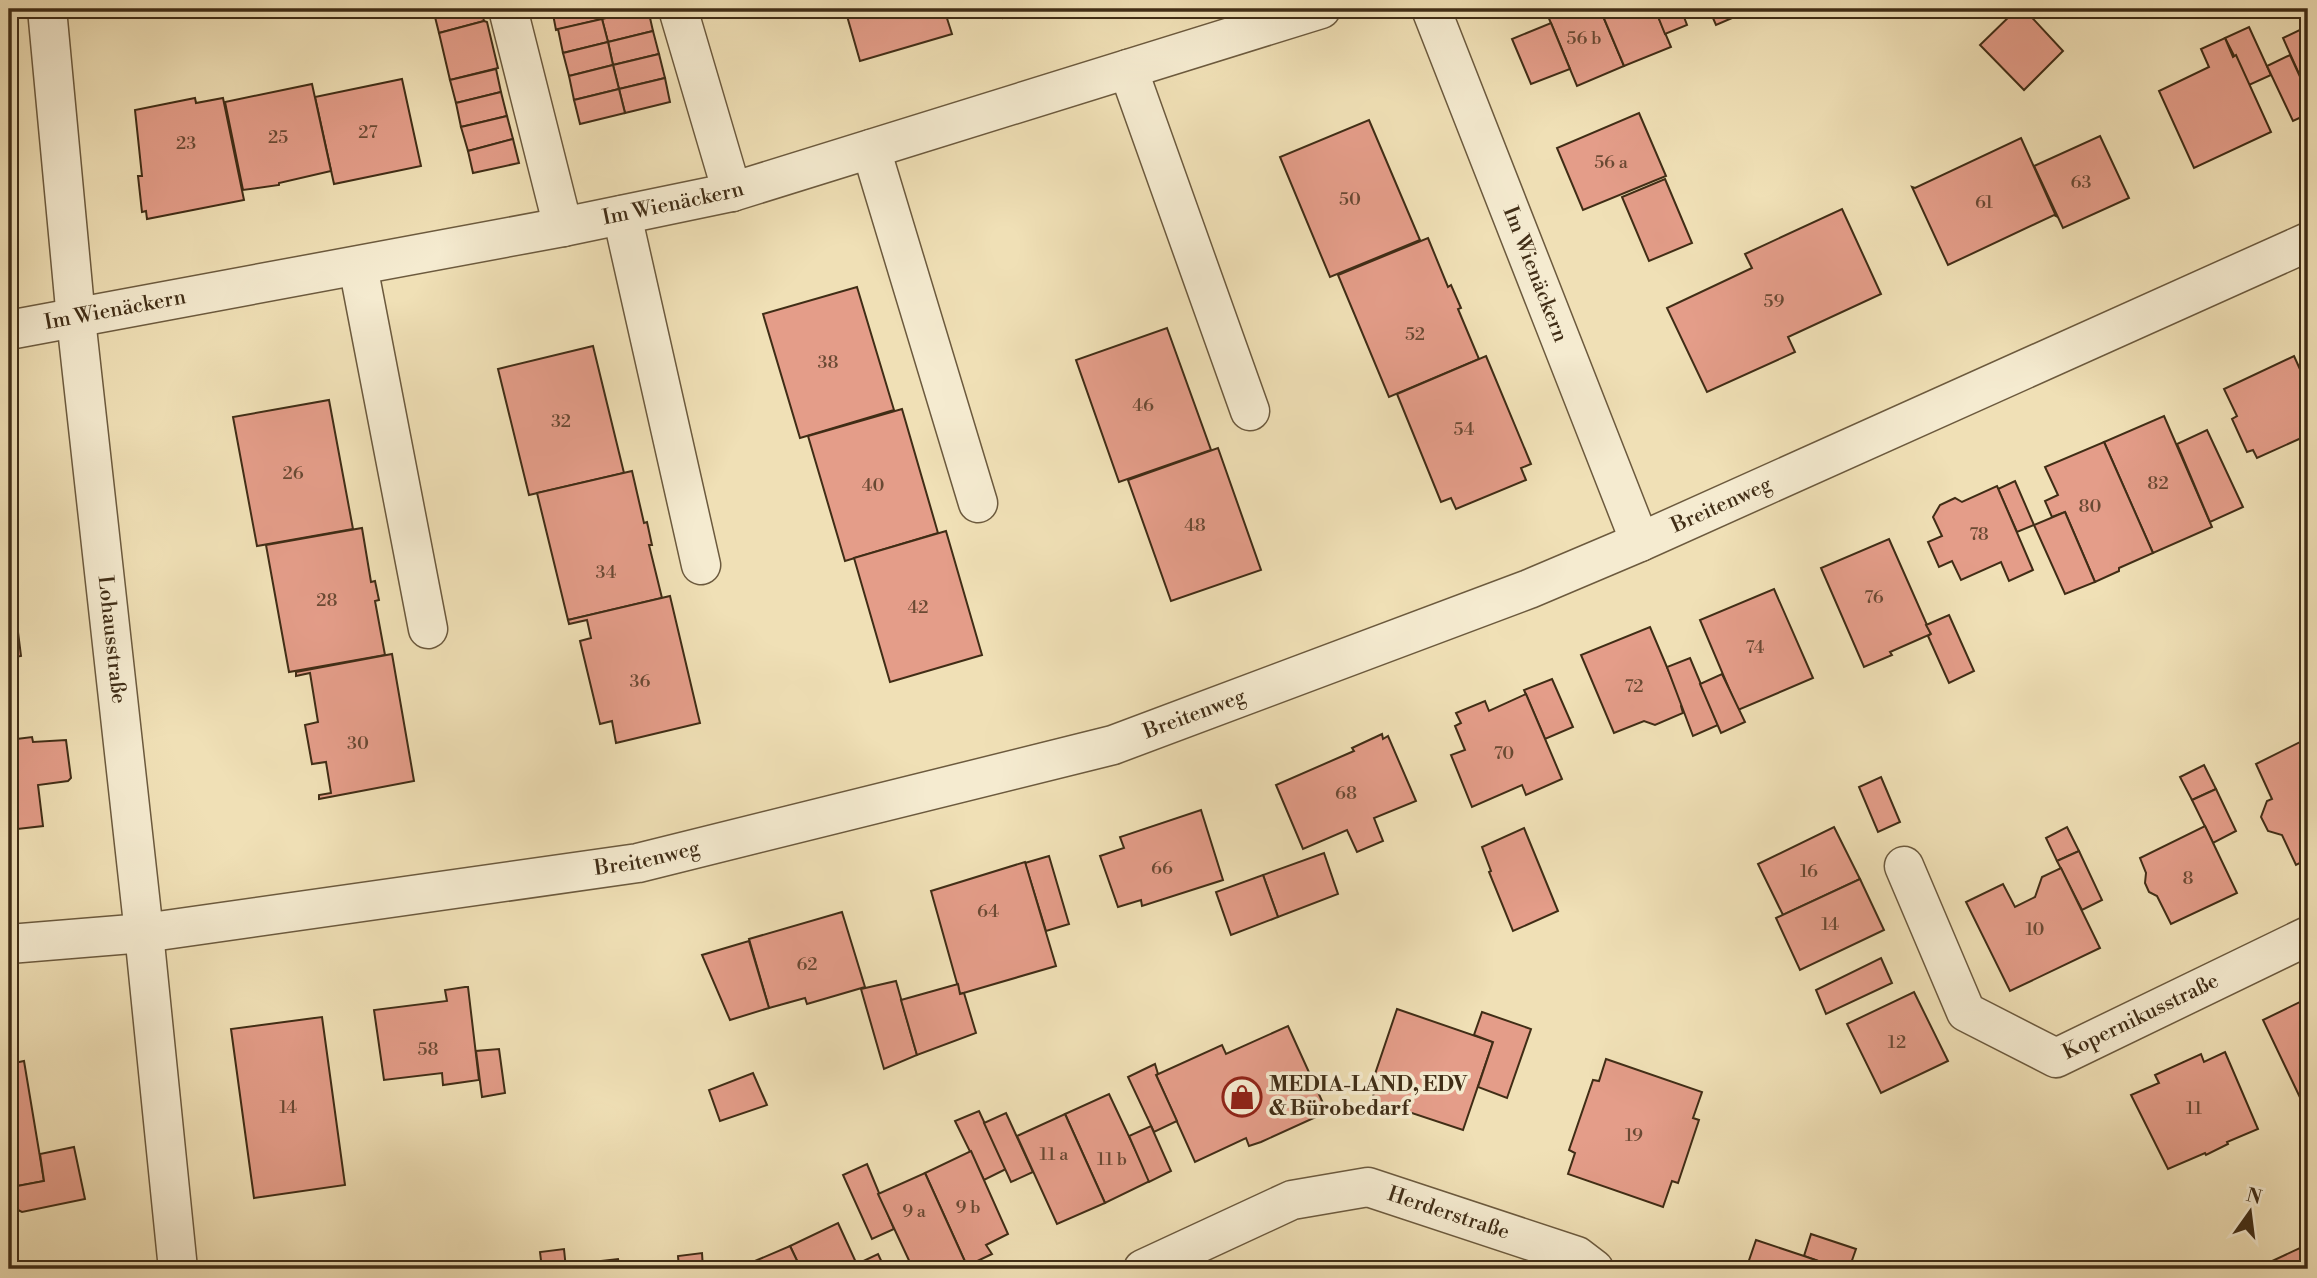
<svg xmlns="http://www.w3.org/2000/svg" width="2317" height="1278" viewBox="0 0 2317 1278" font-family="'Libre Bodoni',serif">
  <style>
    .building { fill: #e49d89; stroke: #402d16; stroke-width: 2 }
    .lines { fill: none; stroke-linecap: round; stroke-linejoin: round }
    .minor-casing { stroke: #6c5a3e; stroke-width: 41 }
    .minor { stroke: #f5ebd0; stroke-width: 38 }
    .labels { text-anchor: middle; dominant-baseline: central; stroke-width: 7; stroke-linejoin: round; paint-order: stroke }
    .number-label { font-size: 18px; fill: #694933 }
    .street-label { font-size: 21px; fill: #402d16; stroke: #f5ebd0 }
    .poi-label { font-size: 21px; font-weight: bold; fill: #402d16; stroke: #f5ebd0; text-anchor: start }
  </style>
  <rect width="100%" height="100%" fill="#f0e0b6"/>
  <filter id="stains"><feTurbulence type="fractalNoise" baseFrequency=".00286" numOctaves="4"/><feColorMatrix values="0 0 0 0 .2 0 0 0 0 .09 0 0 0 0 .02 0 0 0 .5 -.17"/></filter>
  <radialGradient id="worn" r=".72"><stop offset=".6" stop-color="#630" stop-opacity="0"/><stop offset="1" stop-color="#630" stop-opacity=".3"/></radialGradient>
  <g class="building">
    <polygon points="433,9 481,9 484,21 439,33"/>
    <polygon points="552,9 600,9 602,19 556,30"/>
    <polygon points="600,9 641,9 602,19"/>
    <polygon points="641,9 648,9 653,31 608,42 602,19"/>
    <polygon points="718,9 749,9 720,16"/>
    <polygon points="845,9 944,9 952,34 860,61"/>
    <polygon points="1000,9 1033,9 1003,18"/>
    <polygon points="1545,9 1600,9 1624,66 1577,86"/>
    <polygon points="1600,9 1655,9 1671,47 1624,66"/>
    <polygon points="1655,9 1681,9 1687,25 1665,34"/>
    <polygon points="1709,9 1753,9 1716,25"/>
    <polygon points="2017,9 2024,9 2063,51 2024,90 1980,45"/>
    <polygon points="602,19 608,42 563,53 558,29"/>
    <polygon points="484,21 487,22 498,68 450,80 439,33"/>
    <polygon points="1551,23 1570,69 1531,84 1512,39"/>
    <polygon points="2308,26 2308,94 2283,38"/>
    <polygon points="2249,27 2271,75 2249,85 2225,38"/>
    <polygon points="653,31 659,54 613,65 608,42"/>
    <polygon points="2225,38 2233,57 2236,55 2271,132 2194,168 2159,91 2209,67 2201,49"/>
    <polygon points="608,42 613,65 569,76 563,53"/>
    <polygon points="659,54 665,78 619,89 613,65"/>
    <polygon points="2290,55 2308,94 2308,114 2293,121 2267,66"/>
    <polygon points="613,65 619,89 574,100 569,76"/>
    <polygon points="496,69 501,92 456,103 450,80"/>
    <polygon points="665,78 670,102 625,113 619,89"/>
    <polygon points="402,79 421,166 334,184 315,97"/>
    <polygon points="312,84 331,171 279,183 279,185 243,190 225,102"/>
    <polygon points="619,89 625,113 580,124 574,100"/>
    <polygon points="501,92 507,116 461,127 456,103"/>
    <polygon points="195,98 196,103 223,98 244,200 147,219 146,211 142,212 138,176 142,176 135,110"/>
    <polygon points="1639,113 1666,176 1583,210 1557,148"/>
    <polygon points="507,116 513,139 468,151 461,127"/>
    <polygon points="1369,120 1420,240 1330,277 1280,157"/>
    <polygon points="2100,136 2129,198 2063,228 2034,166"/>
    <polygon points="2021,138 2056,216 2054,215 1948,265 1912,187 1915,188"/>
    <polygon points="513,139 519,163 473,173 468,151"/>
    <polygon points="1665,179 1692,243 1649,261 1622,197"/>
    <polygon points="1842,209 1881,294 1788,337 1795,352 1707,392 1667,308 1752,268 1745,254"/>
    <polygon points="1428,238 1448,287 1451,285 1461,308 1458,309 1479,359 1389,397 1338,275"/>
    <polygon points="857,287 894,410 800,438 763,314"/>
    <polygon points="1167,328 1211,450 1119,482 1076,360"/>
    <polygon points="593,346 624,473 529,495 498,369"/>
    <polygon points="1486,356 1531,464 1521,468 1526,480 1456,509 1451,498 1441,502 1397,394"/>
    <polygon points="2294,356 2308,387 2308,435 2257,458 2253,450 2247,452 2232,419 2237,416 2224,389"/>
    <polygon points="329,400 353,529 257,546 233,417"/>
    <polygon points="902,409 938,533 845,561 808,436"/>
    <polygon points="2164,416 2212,527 2153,553 2104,442"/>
    <polygon points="2207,430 2243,507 2210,522 2177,444"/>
    <polygon points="2104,442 2153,553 2119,568 2119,571 2095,582 2065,512 2052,517 2045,501 2058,495 2045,467"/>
    <polygon points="1218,448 1261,570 1171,601 1128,480"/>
    <polygon points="632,471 644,523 647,522 652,545 649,545 662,598 568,620 537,493"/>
    <polygon points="2015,481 2034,525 2017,532 1998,489"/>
    <polygon points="1997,486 2033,570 2009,581 2001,562 1961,580 1952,561 1939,567 1928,542 1942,536 1933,517 1940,505 1955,498 1962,502"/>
    <polygon points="2065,512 2095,582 2065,594 2034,525"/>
    <polygon points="362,528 371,582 375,581 379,600 375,601 385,655 289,672 266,545"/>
    <polygon points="946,531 982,655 890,682 854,558"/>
    <polygon points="1889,539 1931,634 1890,652 1892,655 1864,667 1821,568"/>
    <polygon points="9,585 13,585 16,608 9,609"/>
    <polygon points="1774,589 1813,678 1738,710 1700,620"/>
    <polygon points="670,596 700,723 616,743 612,721 600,724 580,641 591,638 587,620 569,624 568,620"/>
    <polygon points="15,608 18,632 9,633 9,609"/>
    <polygon points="1949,615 1974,671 1949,683 1928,636 1931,634 1926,625"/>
    <polygon points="1650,627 1683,705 1681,706 1683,713 1655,725 1644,721 1614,733 1581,655"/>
    <polygon points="18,632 21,656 9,658 9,633"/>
    <polygon points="392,654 414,781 319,799 319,795 331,793 326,762 312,764 305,725 318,722 310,673 296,676 296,672"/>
    <polygon points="1690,658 1718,725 1693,736 1667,667"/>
    <polygon points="1722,674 1745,722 1721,733 1700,684"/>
    <polygon points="1552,679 1573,727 1545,739 1524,690"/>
    <polygon points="1526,694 1562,779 1526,795 1522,785 1472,807 1451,755 1465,750 1455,726 1461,723 1456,713 1485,701 1489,711"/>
    <polygon points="1382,734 1383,739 1388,736 1416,801 1374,818 1383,841 1357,852 1347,830 1303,849 1276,785 1354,751 1352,748"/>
    <polygon points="32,737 33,742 66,740 71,778 68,781 38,785 43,826 9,830 9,740"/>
    <polygon points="2308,738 2308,859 2296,865 2282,835 2268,831 2261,817 2267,801 2272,799 2256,764"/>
    <polygon points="2204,765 2216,789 2192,800 2180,777"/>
    <polygon points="1881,777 1900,822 1878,832 1859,787"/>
    <polygon points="2216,789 2236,831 2213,843 2192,800"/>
    <polygon points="1201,810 1223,880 1142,906 1141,900 1118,907 1100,856 1124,848 1120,837"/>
    <polygon points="2205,826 2237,893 2171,924 2157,896 2149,892 2145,883 2146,873 2140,858"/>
    <polygon points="1834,827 1860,879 1783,915 1758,864"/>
    <polygon points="2067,827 2079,851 2057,861 2046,838"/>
    <polygon points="1524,828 1558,911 1513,931 1489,872 1491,871 1482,847"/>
    <polygon points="2079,851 2102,900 2082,910 2057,861"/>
    <polygon points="1324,853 1338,894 1278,917 1263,875"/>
    <polygon points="1049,856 1069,924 1046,931 1025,863"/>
    <polygon points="1025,862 1056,966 960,994 931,891"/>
    <polygon points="2061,868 2100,948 2010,991 1966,902 2003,884 2015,907 2035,897 2042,877"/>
    <polygon points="1263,875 1278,917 1231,935 1216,892"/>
    <polygon points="1860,879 1884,930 1800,970 1776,918"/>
    <polygon points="842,912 865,987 807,1004 805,998 769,1008 749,939"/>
    <polygon points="749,941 769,1008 730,1020 702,955"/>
    <polygon points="1881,958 1892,983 1826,1014 1816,990"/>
    <polygon points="896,981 917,1055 884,1069 861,989"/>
    <polygon points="958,984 960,994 964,993 976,1033 917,1055 901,1000"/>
    <polygon points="465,987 468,987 479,1080 443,1085 442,1073 384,1080 374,1010 447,1001 445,990"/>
    <polygon points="1914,992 1948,1061 1881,1093 1847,1024"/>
    <polygon points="2308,998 2308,1106 2305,1108 2263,1020"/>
    <polygon points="1397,1009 1493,1042 1463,1130 1412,1113 1407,1115 1375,1104 1372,1099 1378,1082 1373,1080"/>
    <polygon points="1482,1012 1531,1029 1507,1098 1478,1087 1493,1042 1474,1035"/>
    <polygon points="322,1017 345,1185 254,1198 231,1029"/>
    <polygon points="1288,1026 1327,1112 1261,1142 1249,1146 1246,1138 1195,1162 1156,1075 1222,1045 1226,1054"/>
    <polygon points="499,1049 505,1093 482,1097 476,1051"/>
    <polygon points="2225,1052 2258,1129 2227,1142 2228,1144 2206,1155 2205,1153 2168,1169 2131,1095 2159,1083 2155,1075 2201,1054 2204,1062"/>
    <polygon points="1606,1059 1702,1092 1693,1118 1699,1120 1678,1183 1672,1181 1663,1207 1568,1174 1575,1153 1569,1150 1593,1080 1599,1081"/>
    <polygon points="24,1061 44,1181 12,1187 9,1169 9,1064"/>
    <polygon points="1155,1064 1158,1074 1156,1075 1177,1121 1154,1132 1128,1077"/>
    <polygon points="753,1073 767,1105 720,1121 709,1090"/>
    <polygon points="1109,1094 1150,1181 1105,1203 1065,1114"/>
    <polygon points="979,1111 1006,1169 984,1180 955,1121"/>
    <polygon points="1006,1113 1033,1172 1011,1182 984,1123"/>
    <polygon points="1065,1114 1105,1203 1057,1224 1017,1136"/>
    <polygon points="1151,1126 1171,1171 1149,1182 1129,1136"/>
    <polygon points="74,1147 85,1199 22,1212 18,1210 12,1187 44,1181 40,1154"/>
    <polygon points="971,1151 1008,1234 986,1245 992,1254 967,1266 925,1173"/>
    <polygon points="867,1164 894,1229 872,1239 843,1175"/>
    <polygon points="925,1173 967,1266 959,1269 939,1269 937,1267 932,1269 913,1269 878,1194"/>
    <polygon points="838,1223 859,1269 801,1269 790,1246"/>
    <polygon points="1811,1234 1856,1249 1849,1269 1841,1269 1804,1256"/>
    <polygon points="1756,1240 1804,1256 1841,1269 1746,1269"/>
    <polygon points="790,1246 801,1269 730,1269 730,1265 755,1261"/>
    <polygon points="2302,1247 2308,1260 2308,1269 2274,1269 2270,1262"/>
    <polygon points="564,1249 566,1269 542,1269 540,1252"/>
    <polygon points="702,1253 703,1269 679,1269 678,1256"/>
    <polygon points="878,1254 885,1269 859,1269 857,1264"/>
    <polygon points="618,1259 620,1269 566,1269 566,1265"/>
    <polygon points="330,1263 331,1269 279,1269"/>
    <polygon points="84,1264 85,1269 45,1269"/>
  </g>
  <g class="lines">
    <g class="minor-casing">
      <g id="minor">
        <path id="s1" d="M47 9 76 319 144 933 178 1269"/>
        <polyline points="508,9 563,227"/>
        <polyline points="678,9 732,192"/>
        <path id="s2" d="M1431 9 1640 542"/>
        <polyline points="1128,69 1250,411"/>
        <polyline points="871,149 978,503"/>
        <polyline points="622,215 701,565"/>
        <polyline points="358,266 428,629"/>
        <path id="s3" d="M9 330 563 227 732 192 1321 9"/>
        <path id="s4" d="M1904 866 1966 1012 2056 1058 2308 936"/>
        <path id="s5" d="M9 944 144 933 638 863 1113 745 1529 589 1640 542 2308 242"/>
        <path id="s6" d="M1143 1269 1292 1200 1368 1187 1577 1256 1594 1269"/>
      </g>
    </g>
    <use href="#minor" class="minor"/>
  </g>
  <defs>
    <g id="shop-ring" transform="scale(2.0125)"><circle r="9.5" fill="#f5ebd0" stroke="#8f2418" stroke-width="1.5"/><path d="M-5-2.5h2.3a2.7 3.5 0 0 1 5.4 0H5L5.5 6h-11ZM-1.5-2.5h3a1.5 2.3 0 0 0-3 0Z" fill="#8f2418"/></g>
  </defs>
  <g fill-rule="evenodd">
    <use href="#shop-ring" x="1242" y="1097"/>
  </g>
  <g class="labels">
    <g class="number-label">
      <text x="1584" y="38">56 b</text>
      <text x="368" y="132">27</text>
      <text x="278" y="137">25</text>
      <text x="186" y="143">23</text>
      <text x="1611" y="162">56 a</text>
      <text x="2081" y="182">63</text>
      <text x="1350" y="199">50</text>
      <text x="1984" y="202">61</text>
      <text x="1774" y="301">59</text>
      <text x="1415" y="334">52</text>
      <text x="828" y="362">38</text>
      <text x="1143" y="405">46</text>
      <text x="561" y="421">32</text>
      <text x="1464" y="429">54</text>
      <text x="293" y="473">26</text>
      <text x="2158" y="483">82</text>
      <text x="873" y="485">40</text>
      <text x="2090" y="506">80</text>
      <text x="1195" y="525">48</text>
      <text x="1979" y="534">78</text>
      <text x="606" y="572">34</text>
      <text x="1874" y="597">76</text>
      <text x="327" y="600">28</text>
      <text x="918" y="607">42</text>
      <text x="1755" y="647">74</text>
      <text x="640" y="681">36</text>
      <text x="1634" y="686">72</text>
      <text x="358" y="743">30</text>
      <text x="1504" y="753">70</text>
      <text x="1346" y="793">68</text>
      <text x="1162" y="868">66</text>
      <text x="1809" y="871">16</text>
      <text x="2188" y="878">8</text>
      <text x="988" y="911">64</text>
      <text x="1830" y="924">14</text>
      <text x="2035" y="929">10</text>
      <text x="807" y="964">62</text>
      <text x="1897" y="1042">12</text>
      <text x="428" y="1049">58</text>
      <text x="288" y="1107">14</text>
      <text x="2194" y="1108">11</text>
      <text x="1634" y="1135">19</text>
      <text x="1054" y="1154">11 a</text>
      <text x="1112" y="1159">11 b</text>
      <text x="968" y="1207">9 b</text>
      <text x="914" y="1211">9 a</text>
    </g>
    <g class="street-label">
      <text stroke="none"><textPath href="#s3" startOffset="676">Im Wienäckern</textPath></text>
      <text stroke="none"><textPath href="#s2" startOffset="285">Im Wienäckern</textPath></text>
      <text stroke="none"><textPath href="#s3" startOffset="108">Im Wienäckern</textPath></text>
      <text stroke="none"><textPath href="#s5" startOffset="1778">Breitenweg</textPath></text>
      <text stroke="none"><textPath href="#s1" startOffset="634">Lohausstraße</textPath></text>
      <text stroke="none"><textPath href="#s5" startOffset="1211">Breitenweg</textPath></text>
      <text stroke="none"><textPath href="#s5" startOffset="644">Breitenweg</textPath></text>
      <text stroke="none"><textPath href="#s4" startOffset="354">Kopernikusstraße</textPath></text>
      <text stroke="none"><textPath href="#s6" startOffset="326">Herderstraße</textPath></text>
    </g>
    <g class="poi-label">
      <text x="1269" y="1085">MEDIA-LAND, EDV<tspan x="1269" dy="24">&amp; Bürobedarf</tspan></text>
    </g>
  </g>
  <rect width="2317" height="1278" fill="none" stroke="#f0e0b6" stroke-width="35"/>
  <rect x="10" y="10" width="2296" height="1257" fill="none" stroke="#402d16" stroke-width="3.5"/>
  <rect x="18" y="18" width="2282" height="1243" fill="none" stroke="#402d16" stroke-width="2"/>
  <g transform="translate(2250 1212) rotate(14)" stroke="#f5ebd0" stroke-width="5" paint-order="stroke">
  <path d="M0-5L12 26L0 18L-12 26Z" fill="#402d16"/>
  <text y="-10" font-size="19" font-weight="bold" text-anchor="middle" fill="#402d16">N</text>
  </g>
  <rect width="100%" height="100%" filter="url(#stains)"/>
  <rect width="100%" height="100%" fill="url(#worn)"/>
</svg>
